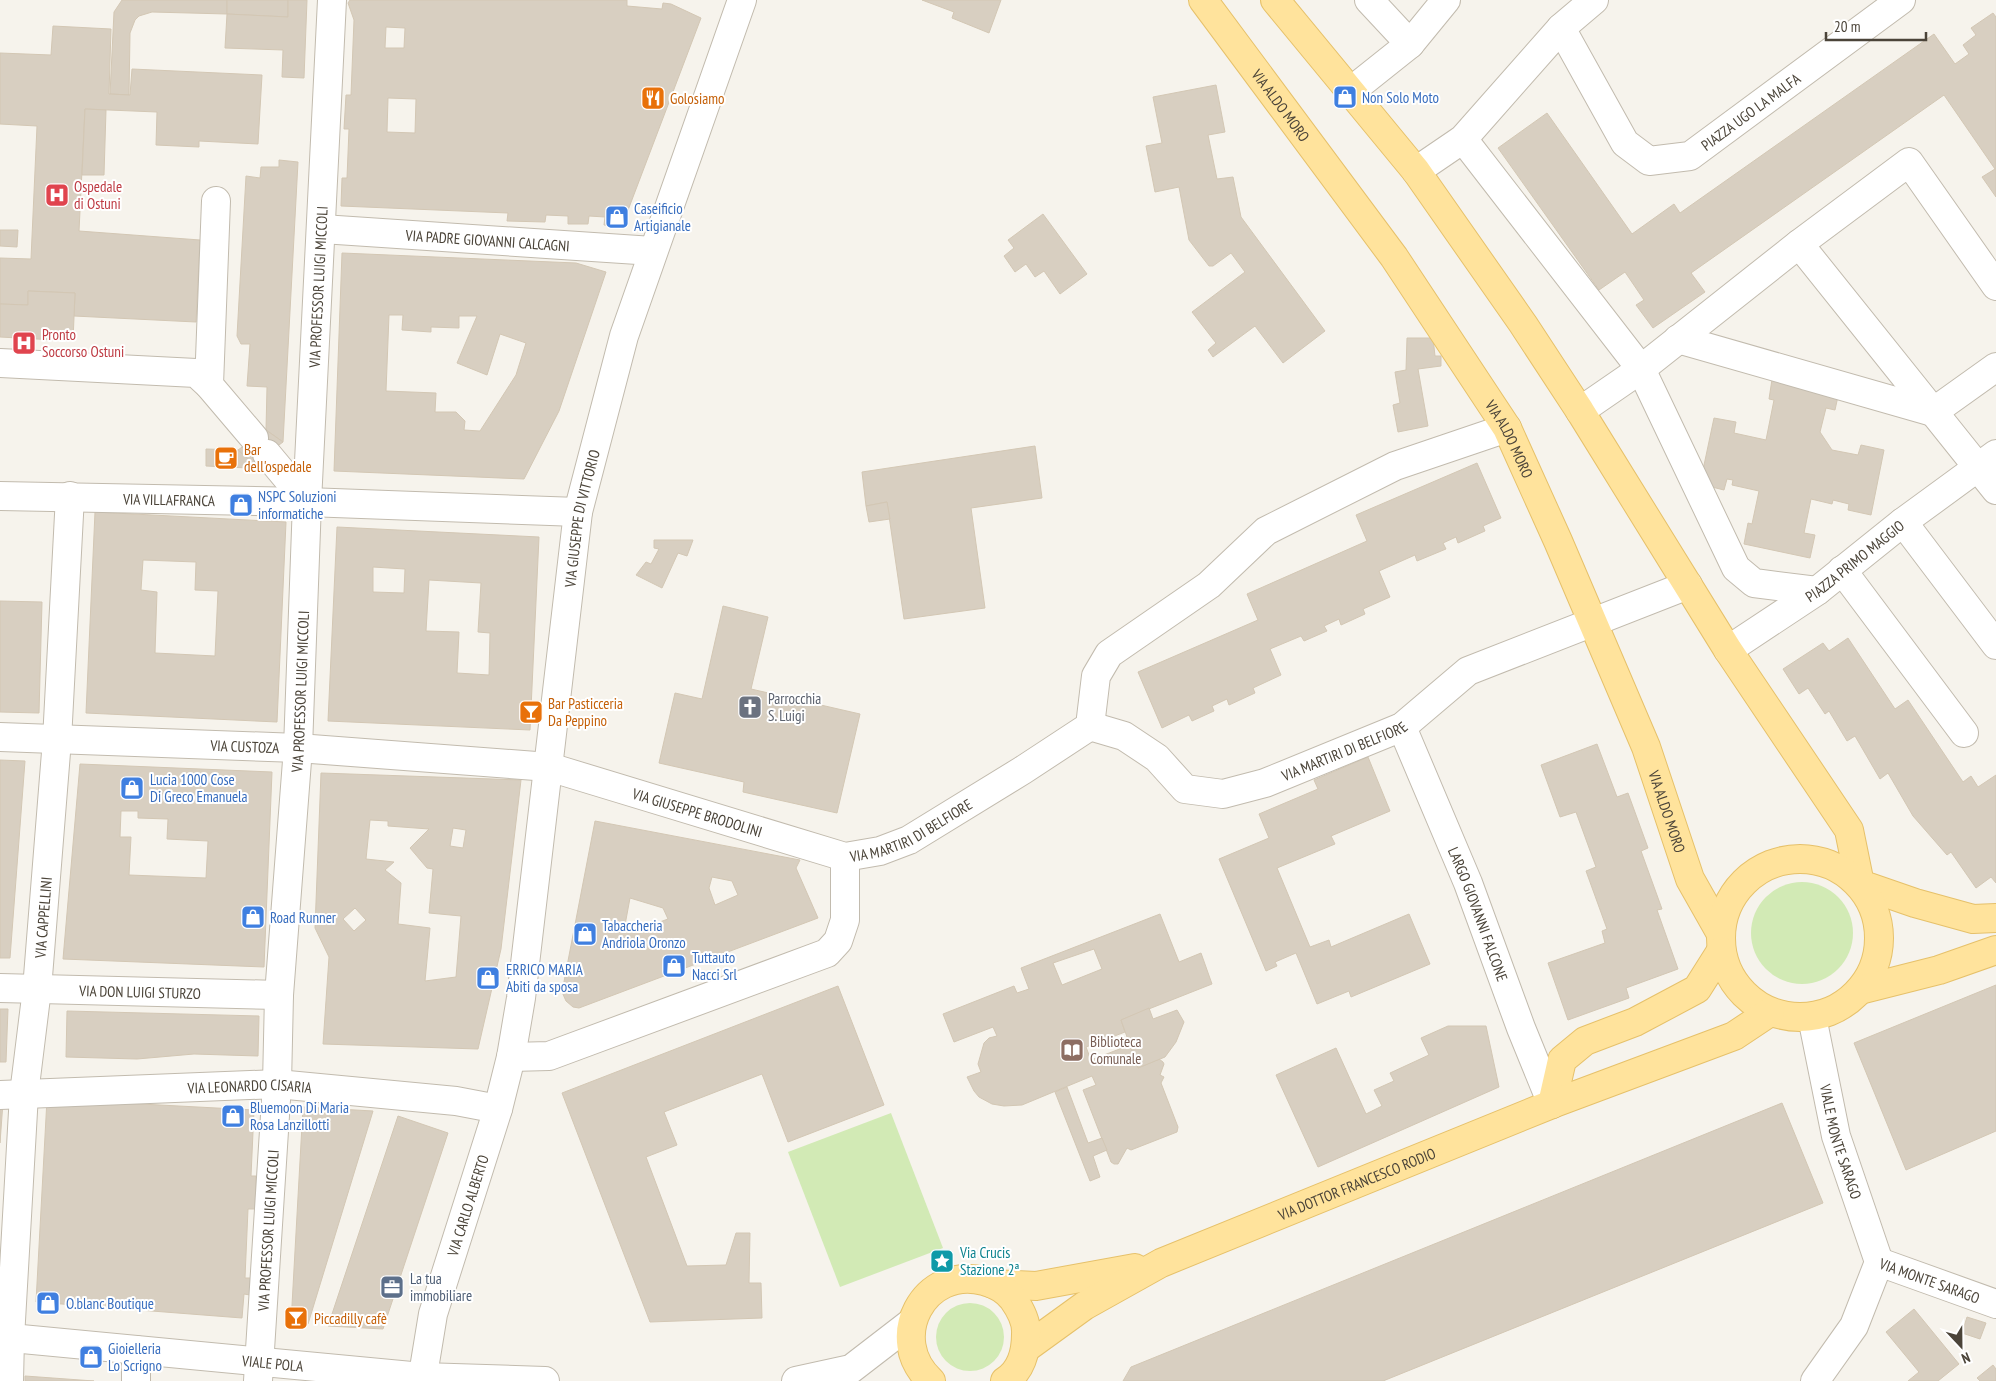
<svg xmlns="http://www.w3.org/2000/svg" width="1996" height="1381" viewBox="0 0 1996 1381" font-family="'PT Sans Narrow',sans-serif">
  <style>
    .green { fill: #d2eab5 }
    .building { fill: #d8cfc1; stroke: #d3c7b4; fill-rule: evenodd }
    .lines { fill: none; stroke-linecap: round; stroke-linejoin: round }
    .minor-casing { stroke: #c2bbae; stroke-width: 30 }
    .major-casing { stroke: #e6c16a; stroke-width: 30 }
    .minor { stroke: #fff; stroke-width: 28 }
    .major { stroke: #ffe39c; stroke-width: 28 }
    .labels { text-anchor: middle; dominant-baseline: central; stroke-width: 4; stroke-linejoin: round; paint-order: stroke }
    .shop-label { font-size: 15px; fill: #366cbe; stroke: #fff; text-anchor: start }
    .food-label { font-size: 15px; fill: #c56008; stroke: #fff; text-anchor: start }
    .street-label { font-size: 15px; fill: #4b4439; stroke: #fff }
    .health-label { font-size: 15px; fill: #be3a42; stroke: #fff; text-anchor: start }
    .worship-label { font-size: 15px; fill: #5b616d; stroke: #fff; text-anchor: start }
    .education-label { font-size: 15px; fill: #785e54; stroke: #fff; text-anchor: start }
    .culture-label { font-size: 15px; fill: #0d838f; stroke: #fff; text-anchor: start }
    .service-label { font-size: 15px; fill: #4e5e75; stroke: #fff; text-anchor: start }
  </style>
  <rect width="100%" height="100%" fill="#f6f3ec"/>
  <g class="green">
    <circle cx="1802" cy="933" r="51"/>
    <polygon points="891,1113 943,1248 840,1287 788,1152"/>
    <circle cx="970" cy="1337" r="34"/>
  </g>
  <g class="building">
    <polygon points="122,0 227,0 227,14 152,12 139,16 135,20 130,33 129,95 110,94 114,12"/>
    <polygon points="227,0 288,0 288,17 227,14"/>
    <polygon points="288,0 307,0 304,78 282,77 283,50 225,48 227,14 288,17"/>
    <path d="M350 0H627V6L662 9 663 3 671 4 701 18 622 226 604 225 605 217 589 216 588 224H568V216L546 215 545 222 507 221 508 213 341 206 342 178H347L349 129H344L346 95H351L354 20 348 3ZM386 27 405 28 404 48H385ZM388 98 416 99 415 133 387 132Z"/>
    <polygon points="922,0 1001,0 989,33 952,18 954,12"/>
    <polygon points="1993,13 1996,17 1996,197 1982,177 1995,169 1944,95 1691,273 1705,292 1653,328 1636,305 1644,300 1625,272 1599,290 1498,148 1547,113 1632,234 1674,204 1680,213 1934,34 1955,64 1969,54 1963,45 1976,35 1971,28"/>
    <polygon points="53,26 111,29 109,94 130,95 132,69 262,75 258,144 199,141 199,147 156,145 157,112 85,109 79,231 200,240 196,322 74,316 75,293 28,291 28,305 0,304 0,258 31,259 37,126 0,124 0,53 51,55"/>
    <polygon points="1216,85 1225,132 1208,135 1217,179 1233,177 1241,217 1325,331 1283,363 1255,326 1213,357 1208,350 1216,343 1192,312 1245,272 1231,253 1213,266 1209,266 1189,240 1179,187 1155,192 1146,146 1162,143 1153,97"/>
    <polygon points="85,109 106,110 104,175 82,175"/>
    <polygon points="279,160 298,162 283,442 266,430 267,387 247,386 250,344 241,344 237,336 246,176 260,178 261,167 279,167"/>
    <polygon points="1043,214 1087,274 1060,294 1044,271 1035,277 1026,264 1015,272 1004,256 1014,248 1008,240"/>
    <polygon points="0,230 18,230 17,247 0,246"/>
    <path d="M342 253 576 263 606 272 559 411 524 479 334 471ZM389 315H403L402 330 431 332V327L459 328V316H477L457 363 487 375 500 334 526 343 516 375 480 431 464 430 465 421 456 412H435L436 393 386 391Z"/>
    <polygon points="28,291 75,293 73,341 0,337 0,304 28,305"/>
    <polygon points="1407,338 1433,338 1435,356 1441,356 1441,366 1418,369 1428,426 1398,432 1393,405 1400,403 1395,372 1406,370"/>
    <polygon points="1773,373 1840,387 1835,410 1826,408 1820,432 1832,450 1858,455 1861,445 1884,450 1871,515 1848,510 1849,504 1833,500 1832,504 1811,499 1804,533 1815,535 1810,558 1744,544 1748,523 1752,524 1759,491 1732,485 1733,480 1727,479 1724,490 1700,484 1714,418 1736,422 1734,433 1766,440 1774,400 1769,399"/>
    <polygon points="266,430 283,442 248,468 250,461 238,450"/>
    <polygon points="1035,446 1042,498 971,508 985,608 904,619 887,502 866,506 862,472"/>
    <polygon points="206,449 238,450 250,461 248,468 206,466"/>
    <polygon points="1477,463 1501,518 1483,526 1485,531 1458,543 1456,537 1443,543 1446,549 1417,561 1415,555 1379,571 1390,597 1363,609 1365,614 1341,625 1339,619 1324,626 1327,631 1304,641 1301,636 1270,649 1281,675 1253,688 1255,693 1229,705 1227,699 1212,706 1214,711 1192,721 1189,715 1162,728 1138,672 1258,620 1247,594 1367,541 1356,515"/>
    <polygon points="887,502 890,519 869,522 866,506"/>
    <path d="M95 512 286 522 277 722 86 713ZM143 560 196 562 195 590 218 591 215 656 155 653 157 592 141 590Z"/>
    <path d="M337 527 539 537 530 730 328 721ZM373 567 405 569 404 593 373 592ZM429 580 481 583 478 632 490 633 489 675 457 673 459 632 426 631Z"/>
    <polygon points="654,540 693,540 687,556 678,553 662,588 636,575 646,562 651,564 659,549 654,548"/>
    <polygon points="0,601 42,602 39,713 0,712"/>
    <polygon points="723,606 768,617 751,689 860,714 837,813 743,792 744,782 659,763 675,693 702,699"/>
    <polygon points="1848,638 1895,709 1908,700 1963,782 1971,776 1978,787 1996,775 1996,883 1991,877 1976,888 1951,852 1947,855 1913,816 1888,773 1880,779 1855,736 1847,741 1829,711 1825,714 1808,688 1799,694 1783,669 1823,643 1829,651"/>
    <polygon points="1597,744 1617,797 1628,793 1648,848 1641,851 1662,909 1657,910 1678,969 1626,988 1629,998 1568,1020 1548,963 1605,943 1602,931 1607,929 1586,871 1596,867 1576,812 1560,817 1541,765"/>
    <polygon points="1368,757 1390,811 1331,836 1335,844 1277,868 1310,947 1329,940 1331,947 1409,914 1430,964 1351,997 1349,991 1317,1004 1296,953 1275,962 1277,966 1266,971 1219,859 1269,838 1259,814 1318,789 1314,780"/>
    <polygon points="0,760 25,761 10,958 0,958"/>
    <path d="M80 764 272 772 264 967 63 959ZM121 811H138V818L168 819 167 839 208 841 206 878 129 875 131 837H120Z"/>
    <path d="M321 773 521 780 501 949 478 1049 323 1044 329 957 315 928ZM370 820 388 821V826L429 829 410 848 427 868 433 869 429 913 461 916 456 977 425 981 430 928 398 924 401 883 385 870 394 862 366 859ZM453 828 466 830 463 848 450 846ZM355 908 366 920 354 931 343 919Z"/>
    <path d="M595 821 800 860 796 868 818 918 579 1008 573 1007 566 1001 562 992ZM712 877 732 881 738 895 715 905 709 888ZM630 898 663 908 668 919 635 931 632 923 625 925Z"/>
    <path d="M1160 914 1179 962 1201 953 1212 984 1121 1020 1125 1032 1086 1047 1091 1060 1130 1045 1138 1068 1159 1059 1163 1062 1164 1064 1160 1075 1164 1077 1161 1083 1178 1127 1177 1132 1131 1150 1127 1148 1118 1164H1114L1111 1162 1083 1090 1096 1085 1092 1076 1022 1105 1004 1106 992 1104 979 1097 974 1091 967 1077 981 1072 978 1064 984 1043 989 1038 997 1036 993 1027 954 1042 943 1014 1014 986 1017 993 1029 989 1021 968ZM1094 949 1102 969 1062 985 1053 963Z"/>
    <polygon points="1996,985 1996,1131 1906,1170 1854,1043"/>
    <polygon points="838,986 884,1105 788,1142 762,1074 664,1112 677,1145 646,1157 687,1266 726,1265 736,1233 750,1233 749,1283 761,1283 762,1318 650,1322 562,1093"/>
    <polygon points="1149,1008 1153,1019 1177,1010 1184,1022 1176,1042 1165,1057 1138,1068 1121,1020"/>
    <polygon points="0,1009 8,1009 6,1062 0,1062"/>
    <polygon points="67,1011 259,1016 258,1056 194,1054 137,1059 66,1057"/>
    <polygon points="1448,1026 1486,1026 1499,1087 1318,1167 1276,1075 1336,1048 1366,1114 1382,1106 1374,1090 1394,1081 1390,1073 1429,1055 1421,1038"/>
    <polygon points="1067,1087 1088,1143 1102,1138 1107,1150 1093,1156 1100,1177 1090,1181 1055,1092"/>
    <polygon points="47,1099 254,1110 251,1176 256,1176 255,1209 248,1209 245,1278 251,1278 250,1295 244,1294 242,1318 36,1302"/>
    <polygon points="0,1102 3,1102 0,1143"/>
    <polygon points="1782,1103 1823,1203 1383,1381 1123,1381 1131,1367"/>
    <polygon points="303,1107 373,1111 308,1324 291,1323"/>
    <polygon points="398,1116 448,1133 383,1329 328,1326"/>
    <polygon points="1914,1309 1959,1364 1938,1381 1908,1381 1919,1372 1886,1332"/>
    <polygon points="1967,1317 1986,1323 1980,1339 1962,1333"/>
    <polygon points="1993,1365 1996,1369 1996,1381 1980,1381 1977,1378"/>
    <polygon points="25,1376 94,1381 25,1381"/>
  </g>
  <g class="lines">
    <g class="minor-casing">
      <g id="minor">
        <polyline points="1369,0 1410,44"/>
        <path id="s1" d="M1561 28 1625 143 1649 161 1690 156 1901 0"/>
        <polyline points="1351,91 1410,44 1446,0"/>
        <polyline points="1463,139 1641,369 1736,568 1754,583 1817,591"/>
        <polyline points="1416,171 1463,139 1561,28 1594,0"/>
        <polyline points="216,201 209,385 254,438"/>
        <path id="s2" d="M322 229 653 251"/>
        <polyline points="1799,244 1996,490"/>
        <polyline points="1678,339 1933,412 1996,367"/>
        <polyline points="0,363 196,373 209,385"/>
        <polyline points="1580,411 1641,369 1799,244 1909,162 1996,286"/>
        <polyline points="267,454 307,502"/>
        <path id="s3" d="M0 496 307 502 578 512"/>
        <polyline points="1903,522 1996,645"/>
        <polyline points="1842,570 1964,733"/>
        <path id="s4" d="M1728 650 1817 591 1903 522 1996 454"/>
        <path id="s5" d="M1090 726 1124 736 1157 758 1185 789 1223 794 1265 783 1402 727 1468 671 1688 585"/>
        <path id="s6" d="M1402 727 1468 883 1521 1028 1552 1104"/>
        <path id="s7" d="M0 737 298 748 549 767 845 857 880 851 909 840 1023 770 1090 726 1096 676 1109 654 1209 585 1266 531 1395 466 1507 428"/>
        <path id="s8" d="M0 988 279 995"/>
        <path id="s9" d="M1812 1017 1836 1136 1879 1262"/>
        <polyline points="511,1057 549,1056 827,953 838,941 845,920 845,857"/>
        <path id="s10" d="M0 1095 277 1084 456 1101 498 1109"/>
        <path id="s11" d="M1879 1262 1996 1304"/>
        <path id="s12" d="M0 1337 422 1377 545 1381"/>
        <path id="s13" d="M9 1381 10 1338 24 1094 37 989 57 740 70 496"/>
        <polyline points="136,1381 136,1350"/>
        <path id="s14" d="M258 1381 277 1084 279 995 298 748 307 502 332 0"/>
        <path id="s15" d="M422 1381 433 1314 498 1109 511 1057 521 998 578 512 624 336 742 0"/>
        <polyline points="796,1381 851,1369 912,1322"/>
        <polyline points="1815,1381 1854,1326 1879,1262"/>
      </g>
    </g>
    <g class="major-casing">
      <g id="major">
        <path id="s16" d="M1203 0 1394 257 1507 428 1558 541 1646 747 1690 879 1720 932"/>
        <polyline points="1275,0 1416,171 1523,324 1580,411 1728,650 1849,830 1860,884 1915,903 1973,919 1996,918"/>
        <circle cx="1800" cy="938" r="79"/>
        <polyline points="1860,990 1939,970 1996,950"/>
        <polyline points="1552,1104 1562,1060 1585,1041 1635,1022 1697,989 1721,951"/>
        <polyline points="993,1284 1036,1286 1135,1268"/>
        <path id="s17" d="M1026 1348 1084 1306 1161 1263 1552 1104 1734 1036 1770 1012"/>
        <path d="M931 1381C885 1339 924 1265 984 1281 995 1284 1006 1290 1013 1299 1020 1309 1027 1321 1026 1334 1026 1352 1021 1371 1005 1381"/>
      </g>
    </g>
    <use href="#minor" class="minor"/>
    <use href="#major" class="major"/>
  </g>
  <defs>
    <g id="shop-square" transform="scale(1.25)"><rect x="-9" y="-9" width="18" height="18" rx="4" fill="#3f7fe0" stroke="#fff"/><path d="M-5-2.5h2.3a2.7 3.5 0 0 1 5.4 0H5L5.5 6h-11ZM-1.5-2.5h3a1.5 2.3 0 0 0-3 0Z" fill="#fff"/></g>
    <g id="restaurant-square" transform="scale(1.25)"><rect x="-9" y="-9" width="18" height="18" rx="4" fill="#e8710a" stroke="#fff"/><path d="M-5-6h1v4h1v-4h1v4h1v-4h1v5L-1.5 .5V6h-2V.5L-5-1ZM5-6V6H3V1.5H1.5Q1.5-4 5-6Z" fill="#fff"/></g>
    <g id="hospital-square" transform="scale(1.25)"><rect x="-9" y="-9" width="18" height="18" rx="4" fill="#e0444e" stroke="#fff"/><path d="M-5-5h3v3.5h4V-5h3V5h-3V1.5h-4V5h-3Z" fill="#fff"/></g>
    <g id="cafe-square" transform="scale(1.25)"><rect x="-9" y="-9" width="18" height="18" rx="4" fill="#e8710a" stroke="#fff"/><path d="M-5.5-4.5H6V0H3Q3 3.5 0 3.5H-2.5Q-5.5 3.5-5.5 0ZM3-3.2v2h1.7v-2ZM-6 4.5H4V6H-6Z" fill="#fff"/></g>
    <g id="church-square" transform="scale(1.25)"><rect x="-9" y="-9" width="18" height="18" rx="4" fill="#6b7280" stroke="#fff"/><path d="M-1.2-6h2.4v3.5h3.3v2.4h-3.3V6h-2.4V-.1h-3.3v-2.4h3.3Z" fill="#fff"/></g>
    <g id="bar-square" transform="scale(1.25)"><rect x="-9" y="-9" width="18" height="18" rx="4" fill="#e8710a" stroke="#fff"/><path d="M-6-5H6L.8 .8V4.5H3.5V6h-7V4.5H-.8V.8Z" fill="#fff"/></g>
    <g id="library-square" transform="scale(1.25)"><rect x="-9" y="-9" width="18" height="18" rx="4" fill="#8d6e63" stroke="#fff"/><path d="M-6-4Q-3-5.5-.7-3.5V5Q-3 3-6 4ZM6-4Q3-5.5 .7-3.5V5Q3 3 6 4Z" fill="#fff"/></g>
    <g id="sight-square" transform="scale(1.25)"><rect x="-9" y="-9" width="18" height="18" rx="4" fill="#0f9aa8" stroke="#fff"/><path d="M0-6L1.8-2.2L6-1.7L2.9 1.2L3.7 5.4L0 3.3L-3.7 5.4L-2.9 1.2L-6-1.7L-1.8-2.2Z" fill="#fff"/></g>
    <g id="office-square" transform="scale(1.25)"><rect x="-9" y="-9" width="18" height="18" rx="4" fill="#5c6f8a" stroke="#fff"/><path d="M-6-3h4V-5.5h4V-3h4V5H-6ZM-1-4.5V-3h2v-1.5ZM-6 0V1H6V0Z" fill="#fff"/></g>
  </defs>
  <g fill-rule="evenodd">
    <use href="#shop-square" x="1345" y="97"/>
    <use href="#restaurant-square" x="653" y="98"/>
    <use href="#hospital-square" x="57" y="195"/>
    <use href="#shop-square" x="617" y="217"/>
    <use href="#hospital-square" x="24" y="343"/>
    <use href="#cafe-square" x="226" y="458"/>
    <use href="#shop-square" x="241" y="505"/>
    <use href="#church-square" x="750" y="707"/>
    <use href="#bar-square" x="531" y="712"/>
    <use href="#shop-square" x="132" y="788"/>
    <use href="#shop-square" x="253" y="917"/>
    <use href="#shop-square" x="585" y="934"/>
    <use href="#shop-square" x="674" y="966"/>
    <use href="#shop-square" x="488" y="978"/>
    <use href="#library-square" x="1072" y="1050"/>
    <use href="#shop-square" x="233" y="1116"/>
    <use href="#sight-square" x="942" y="1261"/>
    <use href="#office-square" x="392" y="1287"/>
    <use href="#shop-square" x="48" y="1303"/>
    <use href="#bar-square" x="296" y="1318"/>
    <use href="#shop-square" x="91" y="1357"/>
  </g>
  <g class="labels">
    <g class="shop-label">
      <text x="1362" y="97">Non Solo Moto</text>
      <text x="634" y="208">Caseificio<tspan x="634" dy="17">Artigianale</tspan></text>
      <text x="258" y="496">NSPC Soluzioni<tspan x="258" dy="17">informatiche</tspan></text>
      <text x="150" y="779">Lucia 1000 Cose<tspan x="150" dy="17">Di Greco Emanuela</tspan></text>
      <text x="270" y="917">Road Runner</text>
      <text x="602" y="925">Tabaccheria<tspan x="602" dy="17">Andriola Oronzo</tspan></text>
      <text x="692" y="957">Tuttauto<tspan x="692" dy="17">Nacci Srl</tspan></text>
      <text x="506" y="969">ERRICO MARIA<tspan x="506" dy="17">Abiti da sposa</tspan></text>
      <text x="250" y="1107">Bluemoon Di Maria<tspan x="250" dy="17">Rosa Lanzillotti</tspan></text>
      <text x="66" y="1303">O.blanc Boutique</text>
      <text x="108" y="1348">Gioielleria<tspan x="108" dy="17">Lo Scrigno</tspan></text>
    </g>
    <g class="food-label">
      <text x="670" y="98">Golosiamo</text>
      <text x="244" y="449">Bar<tspan x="244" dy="17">dell'ospedale</tspan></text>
      <text x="548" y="703">Bar Pasticceria<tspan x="548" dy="17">Da Peppino</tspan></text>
      <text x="314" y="1318">Piccadilly cafè</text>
    </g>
    <g class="street-label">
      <text stroke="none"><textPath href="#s16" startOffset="131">VIA ALDO MORO</textPath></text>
      <text stroke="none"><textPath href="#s1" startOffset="278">PIAZZA UGO LA MALFA</textPath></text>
      <text stroke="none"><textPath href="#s2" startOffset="166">VIA PADRE GIOVANNI CALCAGNI</textPath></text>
      <text stroke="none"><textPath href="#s14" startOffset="1096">VIA PROFESSOR LUIGI MICCOLI</textPath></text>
      <text stroke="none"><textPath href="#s16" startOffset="536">VIA ALDO MORO</textPath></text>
      <text stroke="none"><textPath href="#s3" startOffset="169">VIA VILLAFRANCA</textPath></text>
      <text stroke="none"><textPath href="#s15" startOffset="880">VIA GIUSEPPE DI VITTORIO</textPath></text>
      <text stroke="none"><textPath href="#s4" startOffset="155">PIAZZA PRIMO MAGGIO</textPath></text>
      <text stroke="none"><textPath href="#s14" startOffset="691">VIA PROFESSOR LUIGI MICCOLI</textPath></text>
      <text stroke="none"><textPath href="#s7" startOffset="245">VIA CUSTOZA</textPath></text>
      <text stroke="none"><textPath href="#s5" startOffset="284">VIA MARTIRI DI BELFIORE</textPath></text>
      <text stroke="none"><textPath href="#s7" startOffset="705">VIA GIUSEPPE BRODOLINI</textPath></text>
      <text stroke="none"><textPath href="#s16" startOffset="941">VIA ALDO MORO</textPath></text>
      <text stroke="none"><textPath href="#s7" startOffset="931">VIA MARTIRI DI BELFIORE</textPath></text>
      <text stroke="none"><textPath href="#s6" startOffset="202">LARGO GIOVANNI FALCONE</textPath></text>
      <text stroke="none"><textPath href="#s13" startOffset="465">VIA CAPPELLINI</textPath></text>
      <text stroke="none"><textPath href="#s8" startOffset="140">VIA DON LUIGI STURZO</textPath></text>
      <text stroke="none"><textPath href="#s10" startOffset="250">VIA LEONARDO CISARIA</textPath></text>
      <text stroke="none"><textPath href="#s9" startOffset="128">VIALE MONTE SARAGO</textPath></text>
      <text stroke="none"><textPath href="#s17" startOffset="371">VIA DOTTOR FRANCESCO RODIO</textPath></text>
      <text stroke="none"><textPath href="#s15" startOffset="182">VIA CARLO ALBERTO</textPath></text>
      <text stroke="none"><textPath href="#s14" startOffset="151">VIA PROFESSOR LUIGI MICCOLI</textPath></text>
      <text stroke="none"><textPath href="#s11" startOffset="54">VIA MONTE SARAGO</textPath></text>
      <text stroke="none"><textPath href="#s12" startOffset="274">VIALE POLA</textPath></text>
    </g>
    <g class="health-label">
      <text x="74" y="186">Ospedale<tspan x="74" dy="17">di Ostuni</tspan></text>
      <text x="42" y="334">Pronto<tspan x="42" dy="17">Soccorso Ostuni</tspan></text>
    </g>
    <g class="worship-label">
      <text x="768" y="698">Parrocchia<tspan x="768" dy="17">S. Luigi</tspan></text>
    </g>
    <g class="education-label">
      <text x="1090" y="1041">Biblioteca<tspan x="1090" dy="17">Comunale</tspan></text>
    </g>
    <g class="culture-label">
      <text x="960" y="1252">Via Crucis<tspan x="960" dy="17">Stazione 2ª</tspan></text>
    </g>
    <g class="service-label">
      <text x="410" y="1278">La tua<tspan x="410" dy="17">immobiliare</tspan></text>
    </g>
  </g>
  <g transform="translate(1961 1346) rotate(158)" stroke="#ffffff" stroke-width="4" paint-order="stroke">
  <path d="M0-4L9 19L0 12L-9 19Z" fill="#4b4439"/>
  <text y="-8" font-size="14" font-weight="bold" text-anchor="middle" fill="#4b4439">N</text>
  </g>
  <path d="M1826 32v8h100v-8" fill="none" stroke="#4b4439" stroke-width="2.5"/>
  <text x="1834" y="32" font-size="15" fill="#4b4439" stroke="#ffffff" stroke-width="4" paint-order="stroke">20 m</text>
</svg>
